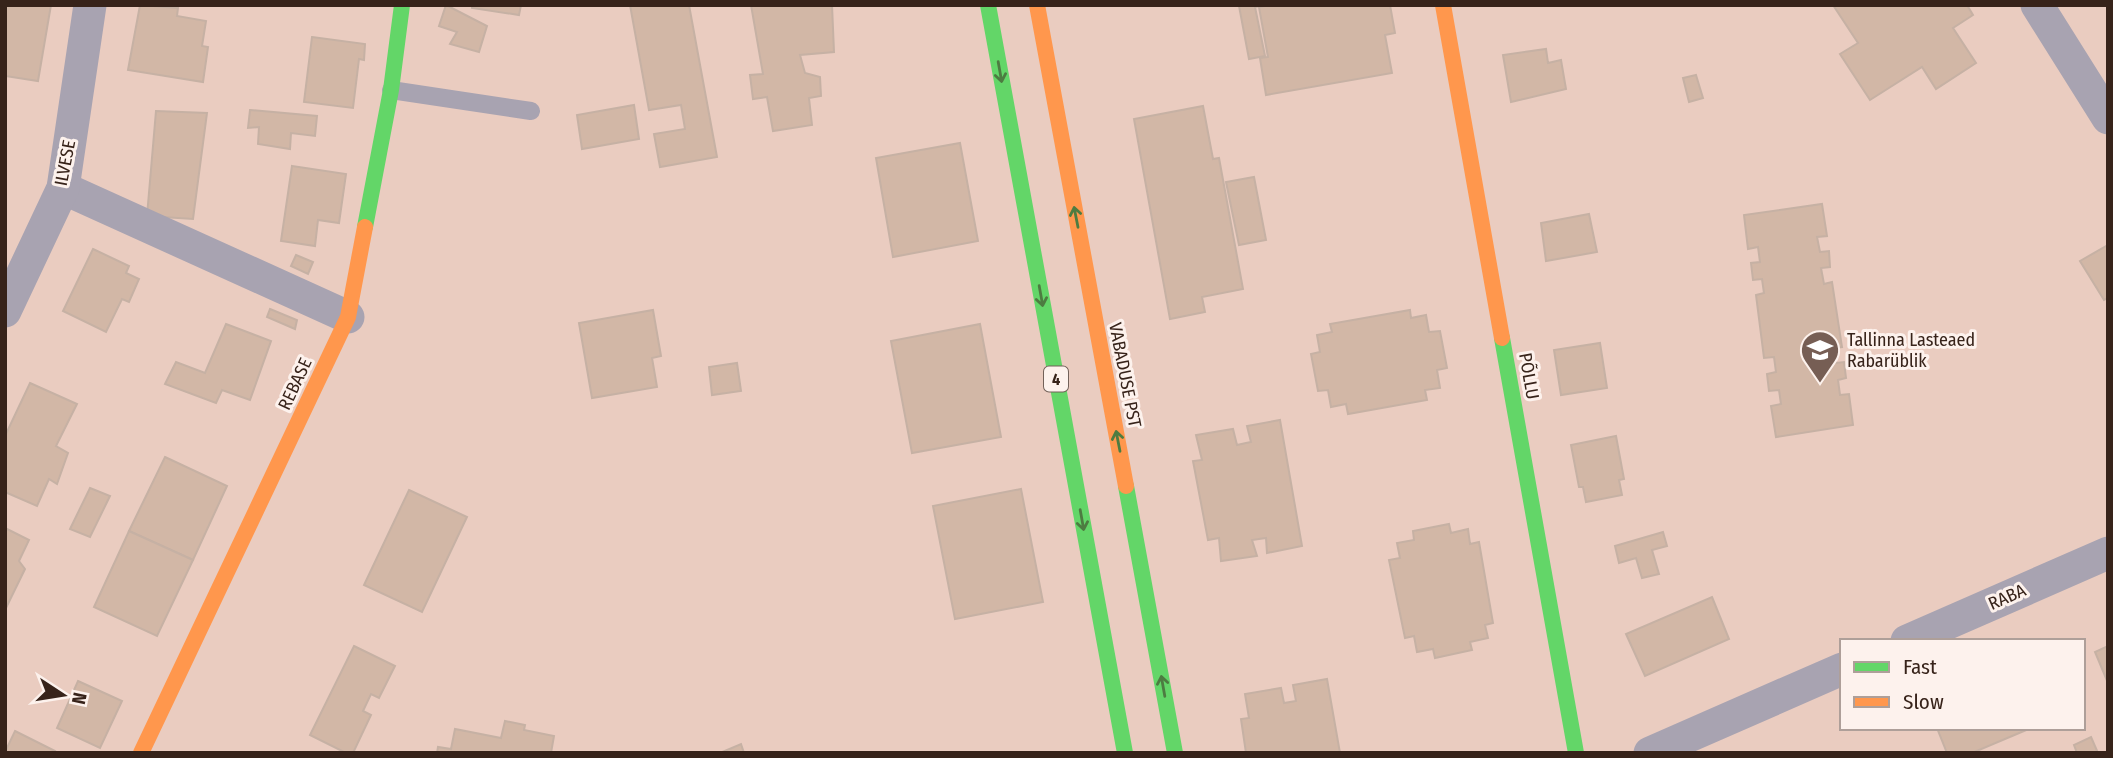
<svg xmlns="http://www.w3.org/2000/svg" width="2113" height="758" viewBox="0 0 2113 758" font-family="'Fira Sans Condensed',sans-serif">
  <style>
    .building { fill: #d2b7a6; stroke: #c6b1a4; stroke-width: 2 }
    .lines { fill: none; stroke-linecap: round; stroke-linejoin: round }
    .lane { stroke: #a8a3b1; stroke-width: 18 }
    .street { stroke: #a8a3b1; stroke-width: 33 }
    .fast { stroke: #63d668; stroke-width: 16 }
    .slow { stroke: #ff974d; stroke-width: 16 }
    .oneway { stroke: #4d7c41 }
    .labels { text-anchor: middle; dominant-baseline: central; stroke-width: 6; stroke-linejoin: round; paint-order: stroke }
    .shield { fill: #fdf2ed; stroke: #726159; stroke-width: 2 }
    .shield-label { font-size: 16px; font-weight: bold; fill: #37231a }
    .street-label { font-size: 18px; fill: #37231a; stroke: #fdf2ed }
    .poi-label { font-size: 18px; fill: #37231a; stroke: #fdf2ed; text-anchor: start }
  </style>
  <rect width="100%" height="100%" fill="#eaccc0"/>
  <g class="building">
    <polygon points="5,5 51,5 38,81 5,76"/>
    <polygon points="140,5 178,8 177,16 206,21 202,46 208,47 203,82 128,70"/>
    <polygon points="446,5 487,26 479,52 450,44 457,32 439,26"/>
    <polygon points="472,5 521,5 519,15 472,8"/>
    <polygon points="630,5 689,5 717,157 660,167 654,134 685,129 681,105 649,110"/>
    <polygon points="751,5 832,5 834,52 800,55 805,73 820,77 821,96 809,98 812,125 773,131 767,97 753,99 750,75 763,74"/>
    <polygon points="1266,5 1255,7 1265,56 1249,59 1239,6"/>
    <polygon points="1272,5 1390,5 1395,33 1385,35 1392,73 1266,95 1260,58 1268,57 1259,7"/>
    <polygon points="1833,5 1967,5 1973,15 1953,28 1976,63 1936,89 1922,67 1870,100 1840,54 1858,43"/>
    <polygon points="312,37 365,44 364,60 359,59 353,108 304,102"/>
    <polygon points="1546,49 1548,63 1561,60 1566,89 1511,102 1503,55"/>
    <polygon points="1696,75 1703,98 1689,102 1683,78"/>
    <polygon points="634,105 639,139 582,149 577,115"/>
    <polygon points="1203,106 1213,159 1219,158 1243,289 1202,297 1205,312 1170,319 1134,119"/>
    <polygon points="250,110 317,116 315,136 291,133 290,149 258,144 259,127 248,128"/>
    <polygon points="156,111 207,113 193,219 147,216"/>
    <polygon points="960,143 978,241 893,257 876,158"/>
    <polygon points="292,166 346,174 339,223 318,220 315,246 281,241"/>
    <polygon points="1254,177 1266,240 1239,245 1226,182"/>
    <polygon points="1822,204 1827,236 1817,237 1820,252 1829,251 1830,267 1821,268 1824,284 1832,282 1842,347 1833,348 1836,363 1844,362 1846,378 1838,380 1840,395 1849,394 1853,425 1776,437 1771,406 1781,404 1779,390 1769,391 1767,374 1776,372 1774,357 1764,358 1756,295 1764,293 1762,279 1753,280 1751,263 1760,262 1758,247 1748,249 1744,215"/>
    <polygon points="1589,214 1597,252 1546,261 1541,223"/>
    <polygon points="2108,245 2108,298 2104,300 2080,261"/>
    <polygon points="93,249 129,266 126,273 139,279 129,302 122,299 106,332 63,311"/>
    <polygon points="296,255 313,262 308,274 291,266"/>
    <polygon points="270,309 297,320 295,329 267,317"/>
    <polygon points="653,310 661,356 652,358 657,387 592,398 579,323"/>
    <polygon points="1410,310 1411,318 1426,315 1429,332 1440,331 1447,368 1437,370 1440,388 1425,390 1427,400 1348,414 1346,404 1331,407 1328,390 1318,391 1311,354 1320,352 1317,335 1332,332 1330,324"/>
    <polygon points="226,324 271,341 250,400 222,390 216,403 165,384 176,362 205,373"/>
    <polygon points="980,324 1001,437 912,453 891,341"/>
    <polygon points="1600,343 1607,388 1561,395 1554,350"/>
    <polygon points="737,363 741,391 712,395 709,367"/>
    <polygon points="30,383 77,404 56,446 68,453 57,484 49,479 37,506 5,492 5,436"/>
    <polygon points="1280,420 1302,546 1267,553 1266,538 1252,540 1257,556 1221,561 1219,538 1208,540 1193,461 1202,460 1196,435 1233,429 1237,445 1246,443 1251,442 1247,426"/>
    <polygon points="1616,436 1624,479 1619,480 1622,495 1586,502 1583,487 1579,487 1571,445"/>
    <polygon points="165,457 227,486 193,560 129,531"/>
    <polygon points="90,488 110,496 90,537 70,529"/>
    <polygon points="1021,489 1043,602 955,619 933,506"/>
    <polygon points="409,490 467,517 422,612 364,585"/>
    <polygon points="1449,524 1451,533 1468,529 1470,544 1479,542 1493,623 1485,625 1488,638 1470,642 1472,650 1435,658 1433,649 1417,652 1414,636 1405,638 1389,560 1400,558 1397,543 1414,540 1413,531"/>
    <polygon points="5,528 29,540 19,561 25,569 5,610"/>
    <polygon points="129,531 193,560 157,636 94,607"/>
    <polygon points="1663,532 1667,546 1652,550 1659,574 1642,578 1636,558 1619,563 1615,546"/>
    <polygon points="1712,597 1729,639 1645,676 1626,634"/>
    <polygon points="354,646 395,666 379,698 371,694 363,711 371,715 353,753 346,753 310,735"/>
    <polygon points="2108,646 2108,683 2095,652"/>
    <polygon points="1327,679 1340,753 1246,753 1241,719 1249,718 1245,694 1281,688 1284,703 1296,701 1293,685"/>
    <polygon points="78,681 122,701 100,748 57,728"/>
    <polygon points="505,721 525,725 524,730 554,736 551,753 437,753 438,747 451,749 455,729 501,738"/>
    <polygon points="1937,728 2031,728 1972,753 1947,753"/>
    <polygon points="15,731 55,751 54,753 5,752"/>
    <polygon points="2091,737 2098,753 2077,753 2074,745"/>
    <polygon points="741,744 744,753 720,753"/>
  </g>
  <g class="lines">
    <polyline class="lane" points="391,90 531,111"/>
    <g class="street">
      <polyline points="2037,5 2108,118"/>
      <polyline points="63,188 348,317"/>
      <polyline points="5,311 63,188 90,5"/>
      <polyline points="1907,641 2108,553"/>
      <polyline points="1650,753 1842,669"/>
    </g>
    <g class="fast">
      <polyline points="988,5 1125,753"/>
      <polyline points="365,227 391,90 402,5"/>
      <polyline points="1502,338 1576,753"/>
      <polyline points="1126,486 1175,753"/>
    </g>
    <g class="slow">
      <polyline points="1037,5 1126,486"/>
      <polyline points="1443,5 1502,338"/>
      <polyline points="141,753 348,317 365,227"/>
    </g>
  </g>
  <defs><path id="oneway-shaft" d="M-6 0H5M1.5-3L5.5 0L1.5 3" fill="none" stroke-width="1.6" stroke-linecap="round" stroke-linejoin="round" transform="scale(1.75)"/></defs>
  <g class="oneway">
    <use href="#oneway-shaft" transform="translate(1000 72) rotate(80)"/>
    <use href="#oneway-shaft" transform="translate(1076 217) rotate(-101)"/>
    <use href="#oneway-shaft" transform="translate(1041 296) rotate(80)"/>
    <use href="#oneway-shaft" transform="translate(1118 441) rotate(-101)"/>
    <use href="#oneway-shaft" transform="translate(1082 520) rotate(80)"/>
    <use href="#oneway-shaft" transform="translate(1163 686) rotate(-100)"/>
  </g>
  <defs>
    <g id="school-pin" transform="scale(2.0125)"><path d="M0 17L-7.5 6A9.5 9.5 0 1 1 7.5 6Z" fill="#765e54" stroke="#fdf2ed"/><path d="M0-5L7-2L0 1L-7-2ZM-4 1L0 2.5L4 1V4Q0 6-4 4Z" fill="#fff"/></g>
  </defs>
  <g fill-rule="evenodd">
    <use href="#school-pin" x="1820" y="350"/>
  </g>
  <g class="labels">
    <rect class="shield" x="1044" y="366.5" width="24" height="25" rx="5"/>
    <g class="shield-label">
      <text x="1056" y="379">4</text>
    </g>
    <g class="street-label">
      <text transform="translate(65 163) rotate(-79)">ILVESE</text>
      <text transform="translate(1125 375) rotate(79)">VABADUSE PST</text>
      <text transform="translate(1529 376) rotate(80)">PÕLLU</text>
      <text transform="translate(295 384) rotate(-65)">REBASE</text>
      <text transform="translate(2007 597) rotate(-24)">RABA</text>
    </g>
    <g class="poi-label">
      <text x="1847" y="340">Tallinna Lasteaed<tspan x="1847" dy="21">Rabarüblik</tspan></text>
    </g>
  </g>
  <rect width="2113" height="758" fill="none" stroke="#37231a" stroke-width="14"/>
  <rect x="1840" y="639" width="245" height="91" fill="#fdf2ed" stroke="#ae9f99" stroke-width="2"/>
  <rect x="1854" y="662" width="35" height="10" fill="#63d668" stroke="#ae9f99" stroke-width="2"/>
  <text x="1903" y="674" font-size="21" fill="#37231a">Fast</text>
  <rect x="1854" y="697" width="35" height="10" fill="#ff974d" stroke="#ae9f99" stroke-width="2"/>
  <text x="1903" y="709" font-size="21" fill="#37231a">Slow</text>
  <g transform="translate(63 695) rotate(102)" stroke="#fdf2ed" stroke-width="5" paint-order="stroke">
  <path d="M0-5L12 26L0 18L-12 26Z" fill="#37231a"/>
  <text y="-10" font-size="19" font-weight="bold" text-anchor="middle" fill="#37231a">N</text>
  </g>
</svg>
